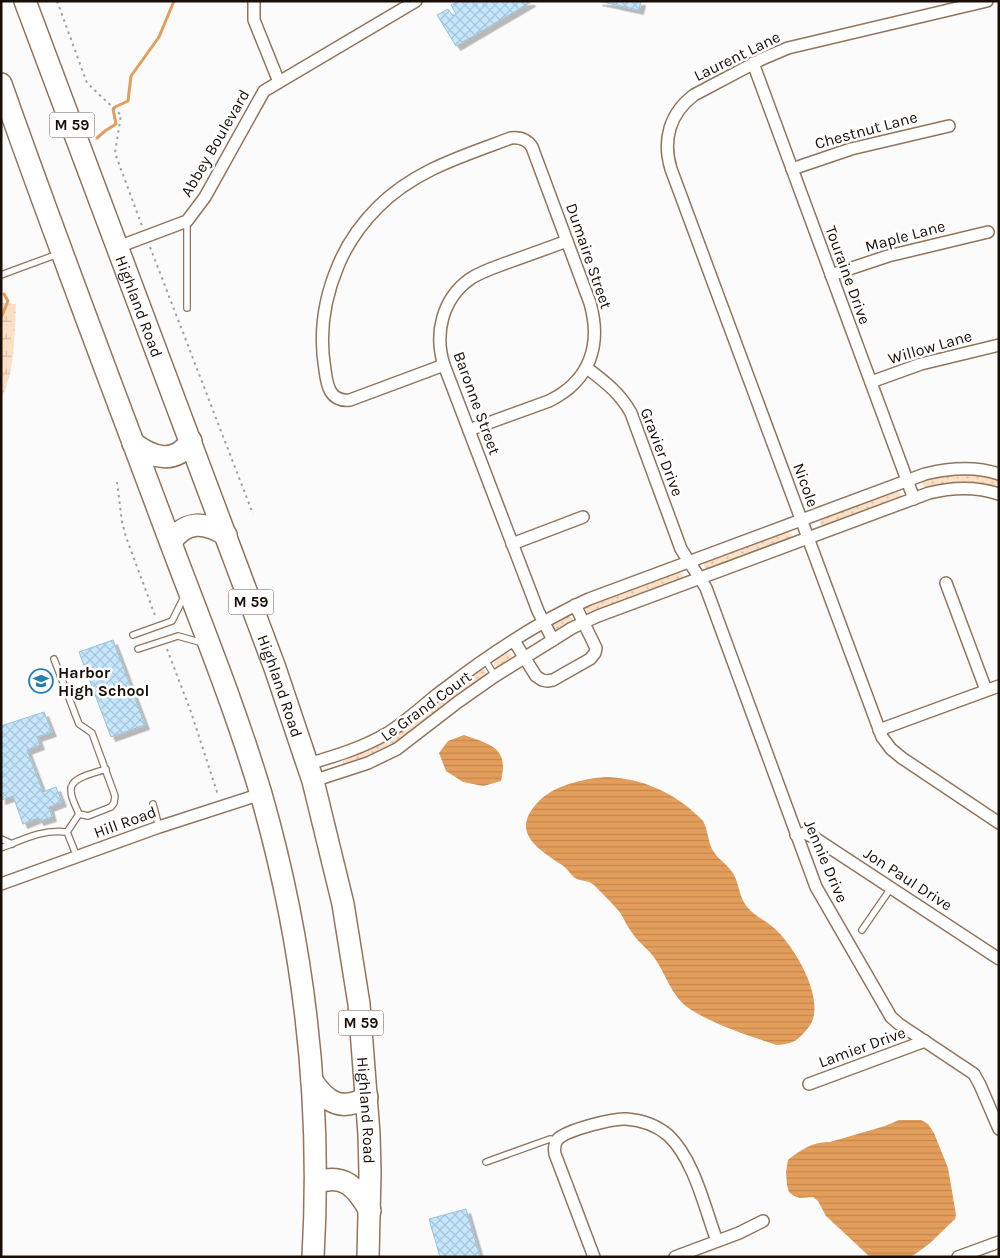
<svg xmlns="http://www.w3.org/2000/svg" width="1000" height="1258" viewBox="0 0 1000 1258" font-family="Karla,sans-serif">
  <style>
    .grass { fill: url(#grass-dots) }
    .wetland { fill: url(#wetland-marsh) }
    .water { fill: url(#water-rules) }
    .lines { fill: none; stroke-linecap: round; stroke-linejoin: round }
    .stream { stroke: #e49e5b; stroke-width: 3 }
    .building { fill: url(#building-cross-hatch); stroke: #9cc0d6; filter: url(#shadow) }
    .lane-casing { stroke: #90755c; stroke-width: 8 }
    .street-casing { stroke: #90755c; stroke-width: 14 }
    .highway-casing { stroke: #90755c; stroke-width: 24 }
    .path { stroke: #a4a09d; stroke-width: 2; stroke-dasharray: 2.5 4; stroke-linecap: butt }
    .lane { stroke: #fff; stroke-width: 5.5 }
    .street { stroke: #fff; stroke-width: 11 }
    .highway { stroke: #fff; stroke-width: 21 }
    .labels { text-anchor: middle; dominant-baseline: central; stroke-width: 5; stroke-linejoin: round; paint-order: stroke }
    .shield { fill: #fff; stroke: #5d5651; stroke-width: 1 }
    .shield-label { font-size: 15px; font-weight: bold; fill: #180e06 }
    .street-label { font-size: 16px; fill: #180e06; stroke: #fff }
    .poi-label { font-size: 16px; font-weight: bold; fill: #180e06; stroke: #fff; text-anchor: start }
  </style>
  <defs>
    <pattern id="grass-dots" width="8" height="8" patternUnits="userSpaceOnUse" patternTransform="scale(1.25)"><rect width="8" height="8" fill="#fbdfc6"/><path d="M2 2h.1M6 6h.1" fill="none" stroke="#d6bea9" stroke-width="1.8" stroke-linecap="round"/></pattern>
    <pattern id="wetland-marsh" width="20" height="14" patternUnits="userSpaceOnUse" patternTransform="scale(1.25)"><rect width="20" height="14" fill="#fbdfc6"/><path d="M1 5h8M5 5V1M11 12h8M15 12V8" fill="none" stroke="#d6bea9"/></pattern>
    <pattern id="water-rules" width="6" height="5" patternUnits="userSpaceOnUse" patternTransform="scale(1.25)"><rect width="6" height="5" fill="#e49e5b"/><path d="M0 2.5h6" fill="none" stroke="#c3874e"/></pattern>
    <pattern id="building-cross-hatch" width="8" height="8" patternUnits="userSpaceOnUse" patternTransform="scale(1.25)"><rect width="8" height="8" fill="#c5e7fe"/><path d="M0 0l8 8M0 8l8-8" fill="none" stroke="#a8c5d8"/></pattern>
    <filter id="shadow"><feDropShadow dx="4.5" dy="4.5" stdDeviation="0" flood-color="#0004"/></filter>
  </defs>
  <rect width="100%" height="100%" fill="#fbfbfb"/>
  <g class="grass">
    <polygon points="964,473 996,478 998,484 993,487 927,489 922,484 926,479"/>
    <polygon points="897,490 901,495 900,499 824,526 820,524 821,518"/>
    <polygon points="787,531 792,535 790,539 708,569 704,567 705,561"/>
    <polygon points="679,571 683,576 681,580 590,614 586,611 587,605"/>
    <polygon points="568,615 573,619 572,623 557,631 554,629 553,623"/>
    <polygon points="505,652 511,654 512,660 499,667 497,667 494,664 495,659"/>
    <polygon points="480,669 485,670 487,676 404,739 368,758 344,765 343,764 343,758 447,692"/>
  </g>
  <path class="wetland" d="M1 303 16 304C14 335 16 370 1 399Z"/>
  <g class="water">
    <path d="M464 735C491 745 509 747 501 781L483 786 463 782 446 771 439 753 448 741Z"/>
    <path d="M605 777C637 778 664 788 689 808 693 812 699 816 703 821 708 830 708 841 712 849 717 859 729 865 734 875 739 884 739 895 745 904 752 915 764 919 774 928 794 945 829 1003 808 1028 798 1040 794 1044 777 1045 752 1037 712 1024 690 1009 671 997 666 973 653 956 647 948 638 942 633 934 628 928 625 921 621 914 614 905 604 895 595 886 588 879 582 882 575 878 570 874 567 868 562 865 537 848 509 832 539 801 555 785 583 779 605 777Z"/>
    <path d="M899 1120H921L928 1124 934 1133 948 1168 956 1215 955 1219 929 1244 911 1257H870L826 1216 818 1201 813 1197 800 1198 794 1196 789 1192 787 1185 786 1172 788 1160C800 1150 814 1141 830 1142L885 1126Z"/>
  </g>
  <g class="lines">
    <g class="stream">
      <polyline points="97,138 105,131 116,124 113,109 115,107 128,101 131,76 159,37 174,1"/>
      <polyline points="1,318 8,301 4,294"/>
    </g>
  </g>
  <g class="building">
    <polygon points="458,1 531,1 531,2 456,46 437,15 448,9 453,16 456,14 451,5"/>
    <polygon points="598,1 641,1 639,10"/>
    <polygon points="113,640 145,725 111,737 79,652"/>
    <polygon points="44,712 52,732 37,737 40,745 27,750 43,792 56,787 62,802 49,807 52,817 39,821 38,818 23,824 13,796 1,800 1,726"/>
    <polygon points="466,1209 480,1257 440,1257 429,1219"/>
  </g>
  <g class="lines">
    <g class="lane-casing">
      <g id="lane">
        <polyline points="1,275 58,254"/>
        <polyline points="187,308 187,221"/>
        <polyline points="133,635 172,621 185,595"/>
        <polyline points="138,649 178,636 203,643"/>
        <polyline points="54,659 79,724 92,733 115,796 114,803 111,807 88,816 79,814 67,832"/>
        <polyline points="485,660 495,676"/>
        <polyline points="153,804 159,827"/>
        <path d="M79 814C76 807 71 798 71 791 69 777 96 773 106 769"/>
        <polyline points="1,839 12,844"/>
        <path d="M1 848C24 839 42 829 67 832L77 857"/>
        <polyline points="862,930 891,888"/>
        <polyline points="486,1162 550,1139 557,1140"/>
      </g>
    </g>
    <g class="street-casing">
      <g id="street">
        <polyline points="254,1 254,20 279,82"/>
        <path d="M987 1 788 48 762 59 694 95C670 113 662 140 671 169L882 737 891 749 902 758 999 823"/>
        <polyline points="753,63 914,499"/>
        <polyline points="792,169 851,149 949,126"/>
        <polyline points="118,247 187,221 205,197 264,91 416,1"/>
        <polyline points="831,275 888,256 988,232"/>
        <path d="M444 365 350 400C330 402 327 386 325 370 319 335 324 299 338 266 347 244 361 224 378 207 415 170 463 156 511 138 520 137 527 139 532 147L590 303C602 345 590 381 549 401L469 430"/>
        <path d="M587 368C604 381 620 393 631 413L681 549 706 588 816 887 891 1017 899 1024 974 1074 980 1085 999 1129"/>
        <polyline points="871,382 921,364 999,345"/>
        <polyline points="512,544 583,517"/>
        <polyline points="946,583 986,690"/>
        <path d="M553 640 538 611 444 365C434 334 442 299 470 279 482 271 496 267 509 262 529 255 548 248 567 241"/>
        <polyline points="514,641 536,676 542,680 547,681 553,680 590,659 595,653 596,648 575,605"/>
        <polyline points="879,730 999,686"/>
        <path d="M308 764C335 756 362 748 386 734 408 721 426 702 447 687 490 654 540 621 589 599L925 474C950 468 975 466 999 474"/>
        <path d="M313 781 368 763 397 749 458 702 495 676 572 628 598 616 929 493C953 487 975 486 999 494"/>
        <polyline points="796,835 805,833 815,838 999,959"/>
        <polyline points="1,884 159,827 261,794"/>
        <polyline points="809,1084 925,1041"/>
        <path d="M594 1257 555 1154C554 1148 554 1143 558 1139 567 1130 613 1118 626 1119 642 1120 656 1125 668 1135 694 1159 705 1209 717 1241"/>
        <polyline points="675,1257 739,1233 763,1221"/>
        <polyline points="958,1257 999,1242"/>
      </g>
    </g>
    <g class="highway-casing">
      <g id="highway">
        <path id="s1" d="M25 1 275 668 313 781 343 904 359 1004 369 1134 370 1173 368 1257"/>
        <path d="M1 84C52 229 107 373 161 517 195 609 233 700 261 794 304 944 322 1102 313 1257"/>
        <path d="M133 443C152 458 175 465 191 441"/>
        <path d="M171 542C186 520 205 522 226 535"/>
        <path d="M312 1081C327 1103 342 1112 367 1097"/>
        <path d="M316 1183C344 1172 357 1188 370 1211"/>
      </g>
    </g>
    <g class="path">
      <polyline points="57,1 87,83 121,115 115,153 142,226"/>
      <polyline points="150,247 253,514"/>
      <polyline points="117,482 122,522 126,537 156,618"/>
      <polyline points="167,649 191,712 218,795"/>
    </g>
    <use href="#lane" class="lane"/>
    <use href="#street" class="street"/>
    <use href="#highway" class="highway"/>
  </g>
  <defs>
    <g id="school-ring" transform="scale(1.25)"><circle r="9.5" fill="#fff" stroke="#247fad" stroke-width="1.5"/><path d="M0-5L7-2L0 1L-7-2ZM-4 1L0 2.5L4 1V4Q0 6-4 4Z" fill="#247fad"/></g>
  </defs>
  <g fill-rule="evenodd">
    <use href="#school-ring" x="41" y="681"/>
  </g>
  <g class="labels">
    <g class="shield">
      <rect x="49.5" y="112.5" width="45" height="25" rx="4"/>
      <rect x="228.5" y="589.5" width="45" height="25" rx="4"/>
      <rect x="338.5" y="1010.5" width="45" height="25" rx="4"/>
    </g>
    <g class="shield-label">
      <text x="72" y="125">M 59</text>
      <text x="251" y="602">M 59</text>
      <text x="361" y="1023">M 59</text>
    </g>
    <g class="street-label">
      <text transform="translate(737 56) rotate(-26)">Laurent Lane</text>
      <text transform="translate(866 130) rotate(-15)">Chestnut Lane</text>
      <text transform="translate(215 143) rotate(-60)">Abbey Boulevard</text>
      <text transform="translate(905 236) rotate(-15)">Maple Lane</text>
      <text transform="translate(589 256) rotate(71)">Dumaire Street</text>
      <text transform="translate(848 275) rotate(70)">Touraine Drive</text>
      <text stroke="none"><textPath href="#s1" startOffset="326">Highland Road</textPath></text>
      <text transform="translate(930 347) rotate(-16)">Willow Lane</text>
      <text transform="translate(477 403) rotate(70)">Baronne Street</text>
      <text transform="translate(662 452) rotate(69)">Gravier Drive</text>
      <text transform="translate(806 485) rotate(70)">Nicole</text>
      <text stroke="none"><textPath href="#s1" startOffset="731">Highland Road</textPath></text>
      <text transform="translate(426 706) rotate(-36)">Le Grand Court</text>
      <text transform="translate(125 822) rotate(-20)">Hill Road</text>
      <text transform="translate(826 861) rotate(67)">Jennie Drive</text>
      <text transform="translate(908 879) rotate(33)">Jon Paul Drive</text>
      <text transform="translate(862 1047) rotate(-20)">Lamier Drive</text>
      <text stroke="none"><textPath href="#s1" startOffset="1166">Highland Road</textPath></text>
    </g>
    <g class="poi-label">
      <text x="58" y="672">Harbor<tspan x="58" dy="18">High School</tspan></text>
    </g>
  </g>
  <rect width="1000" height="1258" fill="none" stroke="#180e06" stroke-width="5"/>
</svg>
